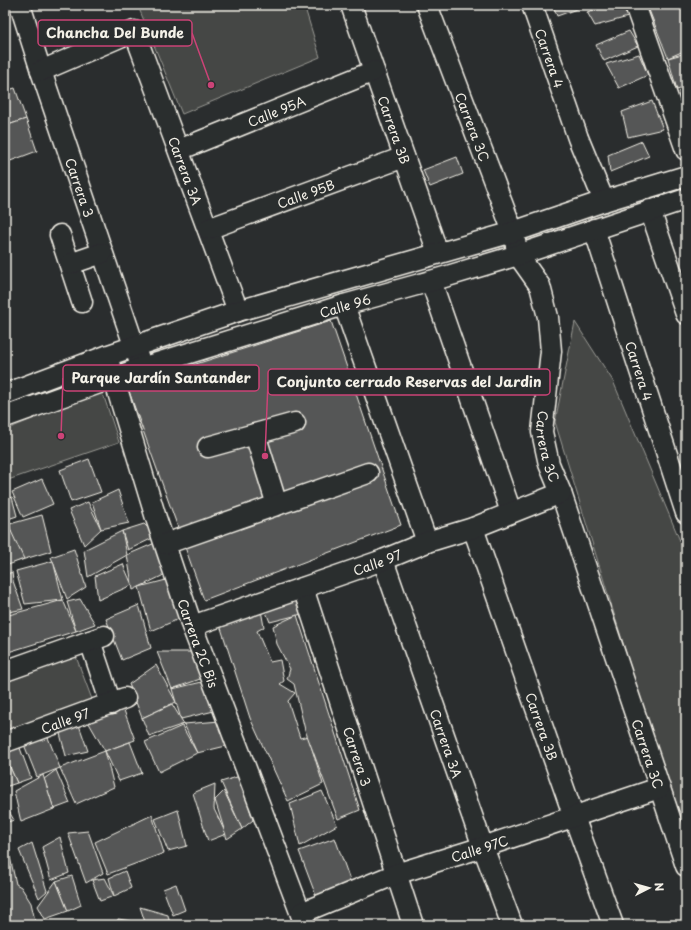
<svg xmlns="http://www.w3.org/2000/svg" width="691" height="930" viewBox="0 0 691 930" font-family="'Playpen Sans',sans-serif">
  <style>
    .green { fill: #444645; stroke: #9c9c96 }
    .building { fill: #555756; stroke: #f4f1e8 }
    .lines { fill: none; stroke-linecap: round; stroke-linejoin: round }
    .minor-casing { stroke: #f4f1e8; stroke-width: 23 }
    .minor { stroke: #2a2d2e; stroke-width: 20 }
    .labels { text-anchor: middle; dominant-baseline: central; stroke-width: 3.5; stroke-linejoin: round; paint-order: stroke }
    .street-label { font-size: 13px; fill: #f4f1e8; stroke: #2a2d2e }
    .leader { fill: none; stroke: #cc4377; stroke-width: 1.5 }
    .callout-dot { fill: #cc4377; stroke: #2a2d2e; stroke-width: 1.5 }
    .callout { fill: #2a2d2e; stroke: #cc4377; stroke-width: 1.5 }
    .callout-label { font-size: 14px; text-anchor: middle; font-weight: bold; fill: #f4f1e8 }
  </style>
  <rect width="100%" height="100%" fill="#2a2d2e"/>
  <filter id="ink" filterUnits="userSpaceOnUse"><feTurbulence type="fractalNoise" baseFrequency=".025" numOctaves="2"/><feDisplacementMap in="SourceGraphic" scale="8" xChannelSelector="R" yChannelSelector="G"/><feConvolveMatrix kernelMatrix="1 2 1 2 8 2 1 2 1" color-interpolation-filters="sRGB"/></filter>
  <g filter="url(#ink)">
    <g class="green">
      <polygon points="142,5 304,5 320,57 182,114 138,6"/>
      <polygon points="575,322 613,381 686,555 686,832 635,682 555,422"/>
      <polygon points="102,391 119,442 5,481 5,430"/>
      <polygon points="75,654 93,702 12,732 5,714 5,680"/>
    </g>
    <g class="building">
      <polygon points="553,5 588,5 557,16"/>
      <polygon points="610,5 622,5 628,17 595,26 587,12"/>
      <polygon points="647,5 684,5 686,10 686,50 668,58"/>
      <polygon points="629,31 638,46 604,61 596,45"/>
      <polygon points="686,53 686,87 677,90 668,58"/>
      <polygon points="639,54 648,75 619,88 606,64"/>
      <polygon points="15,88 26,119 5,126 5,91"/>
      <polygon points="686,89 686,98 682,100 679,92"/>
      <polygon points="686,99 686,108 682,100"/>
      <polygon points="652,101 663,129 628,137 622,112"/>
      <polygon points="26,119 37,151 5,163 5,126"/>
      <polygon points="642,141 649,156 610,172 608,155"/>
      <polygon points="457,157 463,174 430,187 423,170"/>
      <polygon points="331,321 401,525 204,600 127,386"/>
      <polygon points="89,459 101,492 71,502 60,470"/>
      <polygon points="42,479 53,504 23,517 12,492"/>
      <polygon points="118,490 129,523 101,529 92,502"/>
      <polygon points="12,497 17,516 5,520 5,499"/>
      <polygon points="88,502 101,529 84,545 69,510"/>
      <polygon points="42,515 51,551 15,562 10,524"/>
      <polygon points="144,524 157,536 128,550 122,531"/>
      <polygon points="10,529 24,559 8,565 5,555 5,532"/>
      <polygon points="122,531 127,555 88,577 84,550"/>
      <polygon points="162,540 170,572 133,590 127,555"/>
      <polygon points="74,549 86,587 67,599 51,557"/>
      <polygon points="53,561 63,600 25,604 16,571"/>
      <polygon points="123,564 132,585 98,600 95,576"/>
      <polygon points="12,572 13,581 23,609 5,613 5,575"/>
      <polygon points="170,579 181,618 151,631 139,587"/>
      <polygon points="295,592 302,614 270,622 262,602"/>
      <polygon points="80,599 95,624 76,631 67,602"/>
      <polygon points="63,600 76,631 5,653 5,616"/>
      <polygon points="139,605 151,648 122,660 106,619"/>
      <polygon points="261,610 264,627 257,631 270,662 280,660 284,681 280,684 295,693 288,701 300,738 308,736 323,784 288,801 250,718 220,625"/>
      <polygon points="297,615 360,810 338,819 305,730 294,684 287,679 290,669 277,644 273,626"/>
      <polygon points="157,652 191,652 203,678 172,689"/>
      <polygon points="156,665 176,702 142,718 129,684"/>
      <polygon points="202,682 214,711 181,719 172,689"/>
      <polygon points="172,704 184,724 149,736 142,718"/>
      <polygon points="122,705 135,740 105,751 86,718"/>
      <polygon points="220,721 230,745 197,753 184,724"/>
      <polygon points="79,725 88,751 66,756 58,726"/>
      <polygon points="182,726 197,753 159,772 145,742"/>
      <polygon points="47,735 60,768 37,777 23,742"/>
      <polygon points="17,740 31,778 17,783 5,756 5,747"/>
      <polygon points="130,742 142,773 119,781 105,751"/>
      <polygon points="105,751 114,787 76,804 60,768"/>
      <polygon points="5,756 17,783 5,787"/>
      <polygon points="56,770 70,803 54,809 44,779"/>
      <polygon points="43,775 54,809 21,822 14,791"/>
      <polygon points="240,776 253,820 242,829 221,782"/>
      <polygon points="215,784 214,809 226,834 208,841 193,793"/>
      <polygon points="224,791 242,829 227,839 215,800"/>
      <polygon points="322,791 337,825 300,846 290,804"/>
      <polygon points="5,805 14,820 5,823"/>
      <polygon points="178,810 187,846 168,851 155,819"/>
      <polygon points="152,815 164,853 108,874 95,842"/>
      <polygon points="88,831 103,873 86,883 68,833"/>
      <polygon points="60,837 69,873 51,880 42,847"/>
      <polygon points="335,838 351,883 316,896 299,851"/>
      <polygon points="5,839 6,839 16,884 21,887 31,903 36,925 5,925"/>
      <polygon points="32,843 47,891 39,898 19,850"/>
      <polygon points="125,871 131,888 114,896 109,878"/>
      <polygon points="72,876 81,905 68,911 56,881"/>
      <polygon points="105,878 114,896 100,901 92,880"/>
      <polygon points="56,881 68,911 45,919 38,906"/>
      <polygon points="176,884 185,910 173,915 163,889"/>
      <polygon points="140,907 168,915 170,925 146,925"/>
      <polygon points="118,919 131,921 132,925 117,925"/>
    </g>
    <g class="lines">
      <g class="minor-casing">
        <g id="minor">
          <path id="s1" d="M20 5 41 71 139 360"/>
          <path id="s2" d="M351 5 438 253"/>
          <path id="s3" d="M427 5 513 232 518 255 540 286 548 317 551 351 542 432 549 464 561 493 686 866"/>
          <path id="s4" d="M532 5 578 138 604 201"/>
          <polyline points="635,5 686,150"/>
          <path id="s5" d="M41 71 134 31 238 311"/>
          <path id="s6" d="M179 150 374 71"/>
          <polyline points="650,210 686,314"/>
          <path id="s7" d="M208 229 404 157"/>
          <path id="s8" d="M594 229 686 513"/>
          <polyline points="60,235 82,302"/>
          <polyline points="70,264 102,253"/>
          <polyline points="431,281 511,512"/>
          <polyline points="344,305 427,542"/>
          <path id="s9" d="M110 366 156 518 192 626 305 925"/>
          <polyline points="5,394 106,356 238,311 513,232 604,201 686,176"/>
          <path id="s10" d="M5 417 141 368 344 305 431 281 518 255 686 199"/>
          <polyline points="255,434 295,423"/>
          <polyline points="208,447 255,434 277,505"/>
          <path id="s11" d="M473 528 574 817 613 925"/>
          <polyline points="165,544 368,473"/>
          <path id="s12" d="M383 560 483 847 512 925"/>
          <path id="s13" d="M303 588 413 925"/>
          <path id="s14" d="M192 626 383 560 427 542 473 528 561 493"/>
          <polyline points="90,641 111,704"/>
          <polyline points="5,671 104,636"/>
          <path id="s15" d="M5 742 125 698"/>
          <path id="s16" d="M301 913 396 874 483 847 659 788"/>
        </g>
      </g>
      <use href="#minor" class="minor"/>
    </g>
  </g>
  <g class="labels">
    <g class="street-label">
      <text stroke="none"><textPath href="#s4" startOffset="56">Carrera 4</textPath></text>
      <text stroke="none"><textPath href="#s6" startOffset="105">Calle 95A</textPath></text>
      <text stroke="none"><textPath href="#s3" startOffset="130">Carrera 3C</textPath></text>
      <text stroke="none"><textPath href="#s2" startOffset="132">Carrera 3B</textPath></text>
      <text stroke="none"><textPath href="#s5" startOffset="250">Carrera 3A</textPath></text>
      <text stroke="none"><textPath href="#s1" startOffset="192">Carrera 3</textPath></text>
      <text stroke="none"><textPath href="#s7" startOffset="104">Calle 95B</textPath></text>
      <text stroke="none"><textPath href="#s10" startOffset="358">Calle 96</textPath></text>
      <text stroke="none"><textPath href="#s8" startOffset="149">Carrera 4</textPath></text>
      <text stroke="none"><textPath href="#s3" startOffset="467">Carrera 3C</textPath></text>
      <text stroke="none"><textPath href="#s14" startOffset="196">Calle 97</textPath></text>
      <text stroke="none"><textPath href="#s9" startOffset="291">Carrera 2C Bis</textPath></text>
      <text stroke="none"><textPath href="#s15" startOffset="64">Calle 97</textPath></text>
      <text stroke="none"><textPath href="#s11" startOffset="210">Carrera 3B</textPath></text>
      <text stroke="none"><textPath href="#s12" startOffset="194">Carrera 3A</textPath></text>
      <text stroke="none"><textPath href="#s3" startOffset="791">Carrera 3C</textPath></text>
      <text stroke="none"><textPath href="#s13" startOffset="177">Carrera 3</textPath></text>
      <text stroke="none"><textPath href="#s16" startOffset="190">Calle 97C</textPath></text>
    </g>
  </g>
  <path class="leader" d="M211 85L192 33M61 436L63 378M265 456L268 382"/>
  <g class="callout-dot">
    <circle cx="211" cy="85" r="4"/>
    <circle cx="61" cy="436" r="4"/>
    <circle cx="265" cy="456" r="4"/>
  </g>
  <g class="callout">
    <rect x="38" y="20" width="154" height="26" rx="4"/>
    <rect x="63" y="365" width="196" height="26" rx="4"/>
    <rect x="268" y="369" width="282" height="26" rx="4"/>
  </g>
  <g class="callout-label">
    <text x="115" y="38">Chancha Del Bunde</text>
    <text x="161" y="383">Parque Jardín Santander</text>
    <text x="409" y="387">Conjunto cerrado Reservas del Jardin</text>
  </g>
  <rect width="691" height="930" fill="none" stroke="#2a2d2e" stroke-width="20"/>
  <rect x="10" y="10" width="671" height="910" fill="none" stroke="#f4f1e8" stroke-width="1.5" filter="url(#ink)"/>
  <g transform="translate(649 888) rotate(84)" stroke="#2a2d2e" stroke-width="3" paint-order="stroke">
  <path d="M0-3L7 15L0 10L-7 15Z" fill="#f4f1e8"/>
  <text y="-6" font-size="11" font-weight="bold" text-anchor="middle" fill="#f4f1e8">N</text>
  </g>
</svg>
